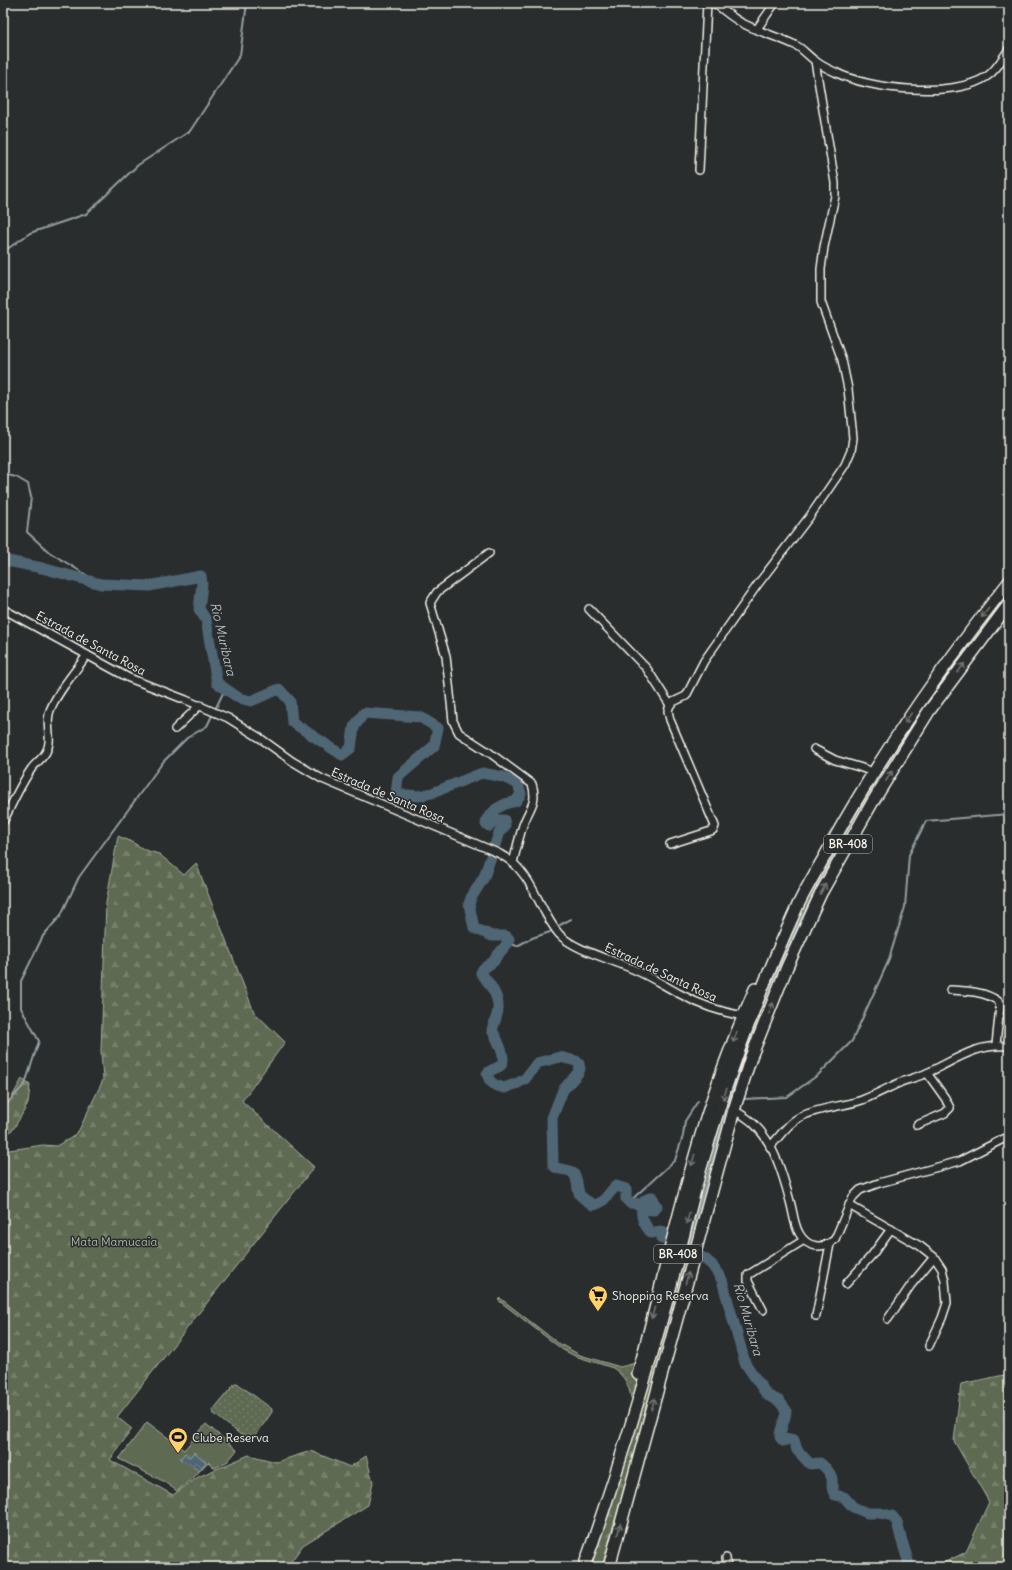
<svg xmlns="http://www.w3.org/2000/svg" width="1012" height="1570" viewBox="0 0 1012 1570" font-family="Delius,sans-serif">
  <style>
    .grass { fill: url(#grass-dots); stroke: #aaae9d }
    .forest { fill: url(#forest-firs); stroke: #aaae9d }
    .garden { fill: #5f6b52; stroke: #aaae9d }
    .water { fill: url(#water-waves); stroke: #929ea2 }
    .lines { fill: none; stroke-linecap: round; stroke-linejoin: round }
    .stream { stroke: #929ea2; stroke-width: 2 }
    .river { stroke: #506674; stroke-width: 11 }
    .minor-casing { stroke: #f4f1e8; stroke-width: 10 }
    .trunk-casing { stroke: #f4f1e8; stroke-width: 14 }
    .minor { stroke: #2a2d2e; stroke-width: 7 }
    .trunk { stroke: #2a2d2e; stroke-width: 11 }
    .oneway { stroke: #71726f }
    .labels { text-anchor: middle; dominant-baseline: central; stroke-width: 3; stroke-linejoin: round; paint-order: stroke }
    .shield { fill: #2a2d2e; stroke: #b7b6b0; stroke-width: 1 }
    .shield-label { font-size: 11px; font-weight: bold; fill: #f4f1e8 }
    .street-label { font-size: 12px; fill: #f4f1e8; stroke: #2a2d2e }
    .park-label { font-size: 12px; fill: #b1b5a4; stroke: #2a2d2e }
    .poi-label { font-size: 12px; fill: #f4f1e8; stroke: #2a2d2e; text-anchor: start }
    .water-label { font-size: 13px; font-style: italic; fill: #b2b9ba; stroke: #2a2d2e }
  </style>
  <defs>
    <pattern id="grass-dots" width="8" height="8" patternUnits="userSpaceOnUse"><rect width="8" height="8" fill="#5f6b52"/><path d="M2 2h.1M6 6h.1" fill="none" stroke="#77816b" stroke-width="1.8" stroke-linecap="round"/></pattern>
    <pattern id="forest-firs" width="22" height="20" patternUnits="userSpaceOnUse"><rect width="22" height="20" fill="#5f6b52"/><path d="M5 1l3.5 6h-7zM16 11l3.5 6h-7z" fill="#77816b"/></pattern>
    <pattern id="water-waves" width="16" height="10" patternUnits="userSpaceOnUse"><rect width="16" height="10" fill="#506674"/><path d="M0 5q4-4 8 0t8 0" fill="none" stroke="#6a7c88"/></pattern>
  </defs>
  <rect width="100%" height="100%" fill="#2a2d2e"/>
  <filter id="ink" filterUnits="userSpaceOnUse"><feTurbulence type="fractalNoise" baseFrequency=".025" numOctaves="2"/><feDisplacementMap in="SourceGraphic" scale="8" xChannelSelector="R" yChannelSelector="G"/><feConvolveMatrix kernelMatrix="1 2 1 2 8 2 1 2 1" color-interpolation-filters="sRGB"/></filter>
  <g filter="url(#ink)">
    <g class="grass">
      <path d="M500 1298 558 1343 580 1355 620 1367 632 1364 642 1359 633 1399 631 1398C629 1384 624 1376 613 1368L575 1356 563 1350 498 1300Z"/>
      <polygon points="235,1383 237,1383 272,1409 272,1412 254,1438 246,1439 213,1413 213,1410"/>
    </g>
    <g class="forest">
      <polygon points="1009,592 1009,600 906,739 877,784 844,840 819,887 781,967 765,1005 733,1094 602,1567 588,1567 612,1502 642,1401 712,1143 747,1039 774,970 806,901 846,826 928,696"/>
      <polygon points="118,836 132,842 145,850 159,854 184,875 196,863 254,1012 285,1042 242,1101 314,1167 117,1417 132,1429 110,1460 173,1495 198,1477 249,1455 276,1462 311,1451 350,1467 366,1456 373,1482 368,1505 303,1545 287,1567 3,1567 3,1151 43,1145 56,1146 71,1138 79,1130 103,1080 101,1051 106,903"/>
      <polygon points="22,1079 30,1085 28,1104 14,1128 3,1138 3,1108 9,1102"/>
      <polygon points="1009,1374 1009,1567 935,1567 966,1552 989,1502 954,1441 961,1384"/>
    </g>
    <polygon class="garden" points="147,1422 184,1450 206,1424 237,1450 228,1461 215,1468 208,1462 193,1478 177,1491 163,1481 119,1459"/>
    <polygon class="water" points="194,1452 206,1462 199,1471 187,1462 186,1463 180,1459 185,1453 190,1457"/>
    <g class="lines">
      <g class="stream">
        <polyline points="3,252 30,233 86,214 138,165 190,131 240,55 247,3"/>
        <polyline points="3,474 16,477 28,484 31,497 27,532 49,552 101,584"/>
        <polyline points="560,925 571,919"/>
        <polyline points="508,943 517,946 532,938 550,932"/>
        <polyline points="744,1099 787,1097 818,1075 852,1041 888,962 905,907 909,855 926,821 1009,814"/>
        <polyline points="3,1108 25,1084 39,1041 21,1008 21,981 43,936 61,915 79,877 163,762 187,738 207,726 225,689"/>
        <polyline points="629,1202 675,1160 683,1136 685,1121 698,1101"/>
        <path d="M687 1250C711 1165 733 1079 766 997 776 971 788 946 800 921 852 811 918 707 996 613"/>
      </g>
      <g class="river">
        <path d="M3 560 42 568 101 584 149 586 201 576 202 584 199 609 206 620 217 683 239 698 251 701 279 689 290 701 292 722 342 755 351 748 354 727 364 713 420 717 438 728 434 746 398 777 396 794 419 796 432 793 482 773 503 777 518 784 521 794 516 801 505 804 496 809 487 819 486 824 489 826 497 820H504L505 826 499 833 484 877 471 898 469 904 474 928 492 936H506L509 939 508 943 496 957 494 961 483 969 481 973C488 982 498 994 498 1006 499 1013 494 1023 492 1030 496 1037 509 1060 500 1066 495 1070 491 1068 487 1074L490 1081 495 1085 504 1088 518 1083 525 1079 537 1063 560 1057 576 1061 579 1064 580 1069 578 1073 563 1090 552 1118 553 1165C558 1172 567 1167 573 1173 579 1179 576 1188 580 1195 583 1199 589 1202 593 1205 605 1203 608 1193 616 1186L626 1189V1199L630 1203 641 1204 647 1199 652 1197 657 1206 654 1210 642 1209C640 1217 646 1228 652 1233L660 1231 664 1233 662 1239"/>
        <path d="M699 1256 705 1259 712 1265 722 1280 745 1363 767 1395 779 1401 786 1410C786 1420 780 1427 780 1437L783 1441 789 1439 794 1440 797 1450 810 1464 820 1463C825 1467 831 1472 832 1479 833 1487 830 1487 835 1495L844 1497 853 1507 867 1513H880L892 1516 897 1522 901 1538 910 1567"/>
      </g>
      <g class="minor-casing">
        <g id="minor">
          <path d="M714 3C724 10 733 19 744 24 760 32 778 37 795 45 802 48 807 55 814 60 820 65 828 69 835 72 869 90 953 98 986 77 996 71 1002 59 1009 49"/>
          <polyline points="757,29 775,3"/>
          <polyline points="699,170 707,3"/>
          <path d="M489 553 437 592 430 603 446 656 453 721 459 733 490 753 532 784C538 803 529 808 523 825 519 838 516 850 513 863"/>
          <path d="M3 609 129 678 186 700 228 718 260 738 292 761 322 779 498 853C503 856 509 859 513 863 534 881 541 913 559 934 573 950 614 960 635 970 651 977 665 986 680 994 700 1005 721 1012 743 1016"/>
          <polyline points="589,609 647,669 670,705"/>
          <polyline points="175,729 200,705"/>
          <polyline points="814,749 835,760 859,767 873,772"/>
          <path d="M3 822C12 804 20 785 32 768 36 763 43 758 46 752 53 740 46 727 49 714 53 697 77 669 87 655"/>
          <polyline points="670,844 711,831 714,829 715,826 670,720 668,711 670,705 673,702 686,696 704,661 758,584 810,516 845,465 851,451 853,438 848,389 842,360 821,302 821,269 824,247 835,196 835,183 815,61"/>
          <path d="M950 990C966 991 984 991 998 1001L1000 1006 996 1045"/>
          <path d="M734 1110C741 1114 748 1118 754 1124 774 1143 783 1175 790 1201 793 1211 794 1225 799 1233 807 1248 823 1250 835 1239L853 1197 860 1190 879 1183 960 1161 1009 1136"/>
          <polyline points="917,1125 945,1113 950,1108 945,1098 927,1073"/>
          <path d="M770 1147C779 1137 788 1123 800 1117 819 1107 842 1107 862 1100 875 1095 888 1088 901 1082 909 1079 918 1077 927 1073 956 1060 974 1044 1009 1046"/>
          <polyline points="849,1205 920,1246 934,1257 942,1269 945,1281 947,1303 942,1318 929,1346"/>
          <polyline points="846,1284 872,1255 891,1229"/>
          <polyline points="763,1310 748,1281 748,1275 804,1240"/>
          <polyline points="816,1316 830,1244"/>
          <polyline points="888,1319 911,1285 934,1257"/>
          <polyline points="726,1558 727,1567"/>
        </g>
      </g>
      <g class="trunk-casing">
        <g id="trunk">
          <path d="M638 1374C661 1290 679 1205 705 1122 719 1077 736 1032 755 989"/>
          <path d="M584 1567C613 1485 639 1402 662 1318 676 1269 687 1219 700 1171 726 1080 759 990 798 905 808 884 821 864 832 843 883 751 943 665 1009 582"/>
          <polyline points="609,1567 734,1110 751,1057 787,967 821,893 872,803 929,711 1009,604"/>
        </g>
      </g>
      <use href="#minor" class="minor"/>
      <use href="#trunk" class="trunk"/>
    </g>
    <defs><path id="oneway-shaft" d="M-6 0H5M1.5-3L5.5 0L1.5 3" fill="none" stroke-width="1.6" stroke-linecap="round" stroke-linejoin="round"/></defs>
    <g class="oneway">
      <use href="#oneway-shaft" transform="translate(985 613) rotate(129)"/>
      <use href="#oneway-shaft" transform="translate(961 668) rotate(-54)"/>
      <use href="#oneway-shaft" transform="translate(908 718) rotate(124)"/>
      <use href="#oneway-shaft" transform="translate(889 776) rotate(-58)"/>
      <use href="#oneway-shaft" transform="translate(823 889) rotate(-61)"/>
      <use href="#oneway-shaft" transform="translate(771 1008) rotate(-68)"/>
      <use href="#oneway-shaft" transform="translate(735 1037) rotate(111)"/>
      <use href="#oneway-shaft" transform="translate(725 1094) rotate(108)"/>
      <use href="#oneway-shaft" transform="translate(693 1160) rotate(106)"/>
      <use href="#oneway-shaft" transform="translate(688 1218) rotate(105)"/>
      <use href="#oneway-shaft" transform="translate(687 1278) rotate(-75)"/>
      <use href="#oneway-shaft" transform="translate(653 1313) rotate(105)"/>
      <use href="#oneway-shaft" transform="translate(653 1404) rotate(-75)"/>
      <use href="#oneway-shaft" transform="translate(619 1529) rotate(-75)"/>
    </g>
  </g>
  <defs>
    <g id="supermarket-pin" transform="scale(1)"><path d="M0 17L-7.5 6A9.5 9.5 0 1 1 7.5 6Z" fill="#ffd166" stroke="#2a2d2e"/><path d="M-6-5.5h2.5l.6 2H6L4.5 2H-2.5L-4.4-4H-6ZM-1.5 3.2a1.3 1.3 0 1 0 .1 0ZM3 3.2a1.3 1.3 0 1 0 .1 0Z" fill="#111"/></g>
    <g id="stadium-pin" transform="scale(1)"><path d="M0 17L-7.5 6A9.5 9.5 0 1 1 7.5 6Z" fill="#ffd166" stroke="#2a2d2e"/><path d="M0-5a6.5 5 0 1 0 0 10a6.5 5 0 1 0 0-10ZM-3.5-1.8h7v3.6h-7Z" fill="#111"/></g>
  </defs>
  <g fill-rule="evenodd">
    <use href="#supermarket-pin" x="598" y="1295"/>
    <use href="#stadium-pin" x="178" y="1437"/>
  </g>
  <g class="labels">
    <g class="shield">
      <rect x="824" y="835" width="48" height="18" rx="3"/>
      <rect x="654" y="1245" width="48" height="18" rx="3"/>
    </g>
    <g class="shield-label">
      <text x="848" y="844">BR-408</text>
      <text x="678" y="1254">BR-408</text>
    </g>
    <g class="street-label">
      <text transform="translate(91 643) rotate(28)">Estrada de Santa Rosa</text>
      <text transform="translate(388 795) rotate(23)">Estrada de Santa Rosa</text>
      <text transform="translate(661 972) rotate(25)">Estrada de Santa Rosa</text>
    </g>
    <g class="park-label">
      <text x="114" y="1241">Mata Mamucaia</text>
    </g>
    <g class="poi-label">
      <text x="612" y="1295">Shopping Reserva</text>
      <text x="192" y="1437">Clube Reserva</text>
    </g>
    <g class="water-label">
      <text transform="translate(223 639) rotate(77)">Rio Muribara</text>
      <text transform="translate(748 1319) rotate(74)">Rio Muribara</text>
    </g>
  </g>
  <rect width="1012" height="1570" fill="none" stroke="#2a2d2e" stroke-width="16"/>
  <rect x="8" y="8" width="996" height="1554" fill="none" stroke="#f4f1e8" stroke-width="1.5" filter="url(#ink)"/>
</svg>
